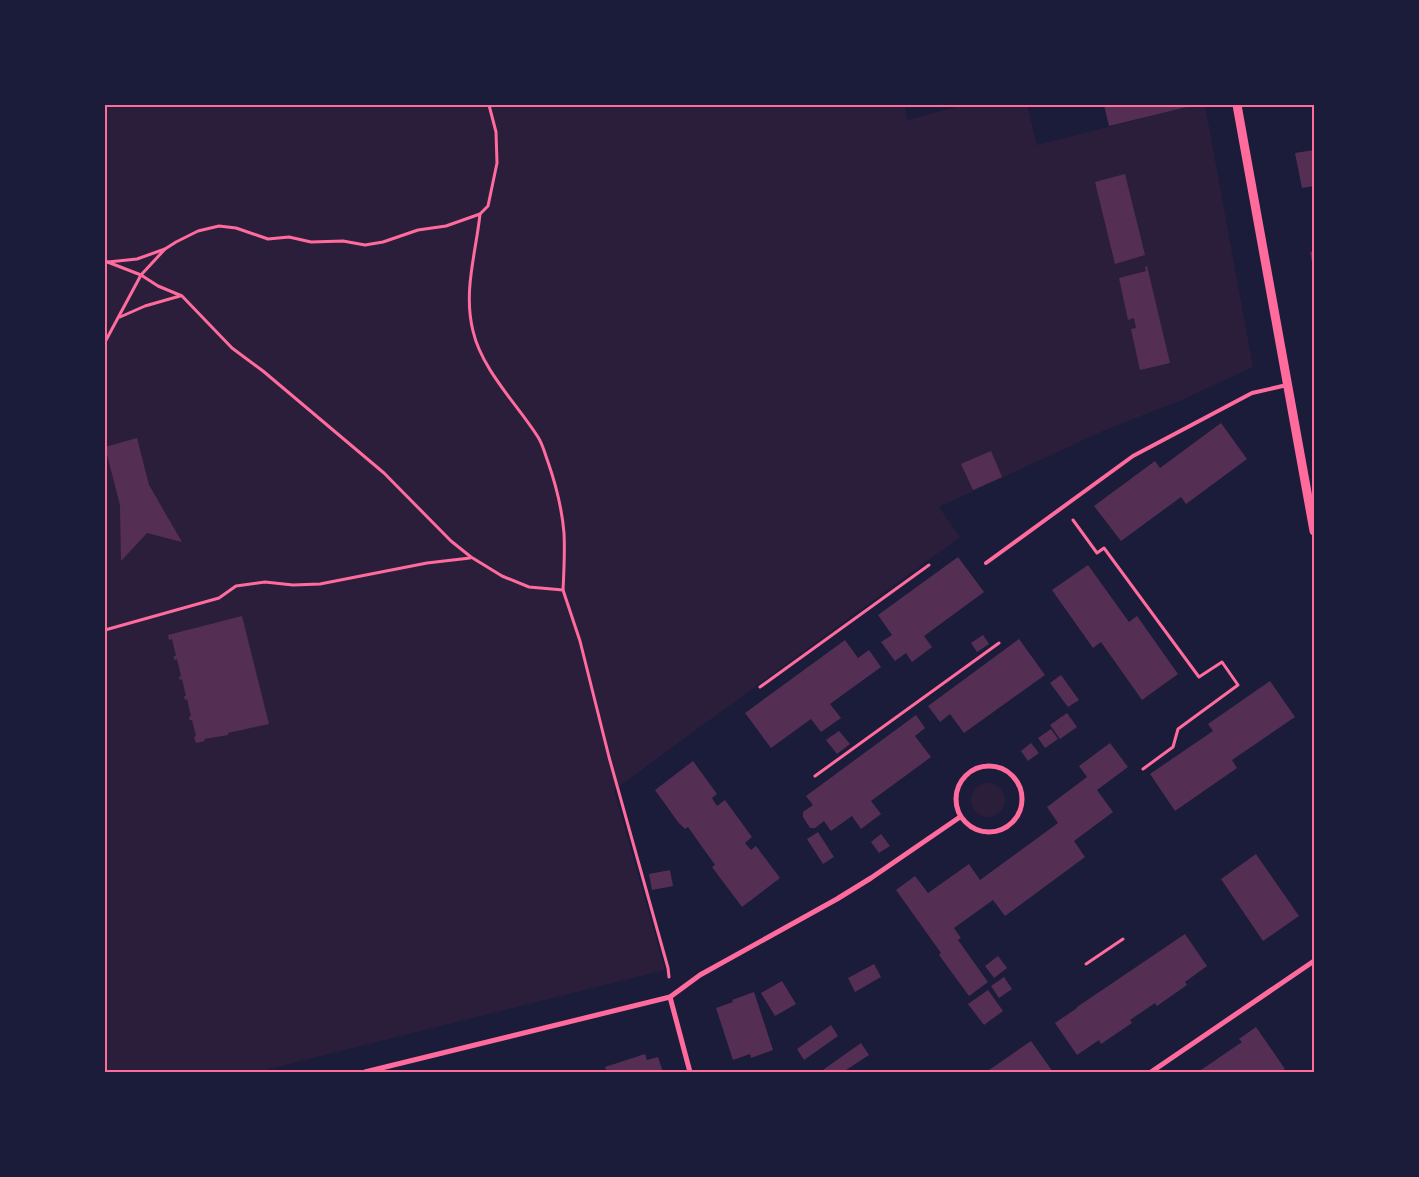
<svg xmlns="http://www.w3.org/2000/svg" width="1419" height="1177" viewBox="0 0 1419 1177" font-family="'Sofia Sans Condensed',sans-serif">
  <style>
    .green { fill: #2a1e3b }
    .building { fill: #542f53 }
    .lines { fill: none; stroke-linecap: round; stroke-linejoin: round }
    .path { stroke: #ff6b9d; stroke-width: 3 }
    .service { stroke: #ff6b9d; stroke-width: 4 }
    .minor { stroke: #ff6b9d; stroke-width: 5 }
    .tertiary { stroke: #ff6b9d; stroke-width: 9 }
    .neatline { fill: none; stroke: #ff6b9d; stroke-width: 2 }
  </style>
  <rect width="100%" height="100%" fill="#1b1b3a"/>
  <g class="green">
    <polygon points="105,105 905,105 907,120 965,105 1027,105 1037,145 1194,105 1205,105 1253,367 1184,399 1103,431 939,507 960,537 614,790 665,970 257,1072 105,1072"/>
    <circle cx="988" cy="800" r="17"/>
  </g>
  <g class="building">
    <polygon points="1104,105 1191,105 1191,106 1109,126"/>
    <polygon points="1314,150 1314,186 1302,188 1295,153"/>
    <polygon points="1125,174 1145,255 1115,264 1095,182"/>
    <polygon points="1314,251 1314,268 1313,268 1310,252"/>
    <polygon points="1147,266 1170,363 1140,370 1131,329 1136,328 1134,318 1128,320 1119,278 1146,271 1145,267"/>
    <polygon points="1221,423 1247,459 1186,504 1181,497 1121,541 1094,506 1155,461 1160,468"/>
    <polygon points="137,438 149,485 182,542 147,533 121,561 120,505 105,447"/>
    <polygon points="991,451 1002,477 973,490 961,464"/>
    <polygon points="958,557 984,592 924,636 932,647 912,662 906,653 895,661 881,642 892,635 878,615"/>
    <polygon points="1088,565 1129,622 1137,616 1178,674 1142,700 1101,642 1093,648 1052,590"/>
    <polygon points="242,616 269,724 228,733 228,735 204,739 205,741 196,743 194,737 196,736 192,720 190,720 189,717 191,716 187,699 185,700 184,696 186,696 182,679 180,680 179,677 181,676 177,659 174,660 174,656 176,656 172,639 169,640 168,635"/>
    <polygon points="983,635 989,644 977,652 971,643"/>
    <polygon points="1019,639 1045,675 964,733 950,714 940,722 928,706"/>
    <polygon points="845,640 858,658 869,650 881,667 830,704 841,718 821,732 811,719 771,748 745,713"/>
    <polygon points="1061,675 1079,700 1068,707 1050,683"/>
    <polygon points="1270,681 1295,717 1232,760 1237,768 1175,811 1150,774 1213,731 1208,724"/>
    <polygon points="1067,713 1077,727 1060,739 1050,725"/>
    <polygon points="916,715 925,728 915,736 931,757 871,801 881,814 861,829 852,816 831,831 824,821 815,828 810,828 803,817 803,812 813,805 806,796"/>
    <polygon points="1051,729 1058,739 1045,748 1038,738"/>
    <polygon points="839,731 850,744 837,754 826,740"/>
    <polygon points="1031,743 1039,753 1028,761 1021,751"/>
    <polygon points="1110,743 1128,767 1097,790 1113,812 1074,841 1085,857 1005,916 993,900 954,928 961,938 958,940 988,982 969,996 939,955 941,953 896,890 915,876 928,893 969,864 980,880 1058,823 1047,807 1087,777 1079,766"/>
    <polygon points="693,761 717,794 712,798 717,806 725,800 752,837 745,843 751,850 756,846 780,878 742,907 712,867 715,865 688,827 685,829 678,822 655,790"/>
    <polygon points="818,832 834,857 823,864 807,839"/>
    <polygon points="881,834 890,846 879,853 871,842"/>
    <polygon points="1256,854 1299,916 1263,941 1221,879"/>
    <polygon points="670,870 673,886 652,890 649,874"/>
    <polygon points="1185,934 1207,966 1185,982 1187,985 1157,1006 1155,1003 1130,1020 1132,1023 1101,1044 1099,1040 1077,1055 1055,1023 1077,1008 1077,1007"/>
    <polygon points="998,956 1007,968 994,978 985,966"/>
    <polygon points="874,964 881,977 855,992 848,978"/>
    <polygon points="1004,977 1012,989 999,998 991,986"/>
    <polygon points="782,981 796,1004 775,1016 761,993"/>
    <polygon points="988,990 1003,1011 984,1025 968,1004"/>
    <polygon points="754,992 773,1050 751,1058 750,1054 733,1060 716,1008 733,1002 732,1000"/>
    <polygon points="831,1025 838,1036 804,1060 797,1049"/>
    <polygon points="1256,1027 1285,1069 1281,1072 1198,1072 1242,1042 1239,1039"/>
    <polygon points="1031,1041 1053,1072 991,1072 989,1070"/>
    <polygon points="861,1043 869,1055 843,1072 820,1072"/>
    <polygon points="645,1054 647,1060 658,1057 663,1072 607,1072 605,1067"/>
  </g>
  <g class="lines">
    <g class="path">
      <path d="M480 214C476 253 463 291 473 331 482 370 517 404 538 437 543 445 545 454 548 462 556 485 562 509 564 533 565 551 564 571 563 590"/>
      <polyline points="105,261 141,275 158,286 182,296 232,348 263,371 384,473 451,541 471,557 502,576 529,587 563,590 580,641 609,757 668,968 669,977"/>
      <polyline points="108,262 137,259 165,249"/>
      <polyline points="120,317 145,306 180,296"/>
      <polyline points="105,342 141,275 165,249 176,242 198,231 219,226 236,228 268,239 289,237 311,242 343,241 365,245 383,242 418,230 446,226 480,214 488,206 497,163 496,132 489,105"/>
      <polyline points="1073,520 1097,553 1104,548 1199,677 1222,662 1238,685 1178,729 1173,747 1143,769"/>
      <polyline points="105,630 219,598 236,586 265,582 293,585 320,584 427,563 470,558"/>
      <polyline points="760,687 929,565"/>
      <polyline points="815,776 999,643"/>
      <polyline points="1086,964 1123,939"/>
    </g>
    <polyline class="service" points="986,563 1133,456 1252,393 1287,385"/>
    <g class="minor">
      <circle cx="989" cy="799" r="33"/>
      <polyline points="670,997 690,1072"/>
      <polyline points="365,1072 670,997 700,975 837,899 871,878 960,817"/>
      <polyline points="1151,1072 1314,961"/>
    </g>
    <polyline class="tertiary" points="1237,105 1314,531"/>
  </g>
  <rect width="1419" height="1177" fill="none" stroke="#1b1b3a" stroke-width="212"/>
  <rect x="106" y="106" width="1207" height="965" class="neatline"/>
</svg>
